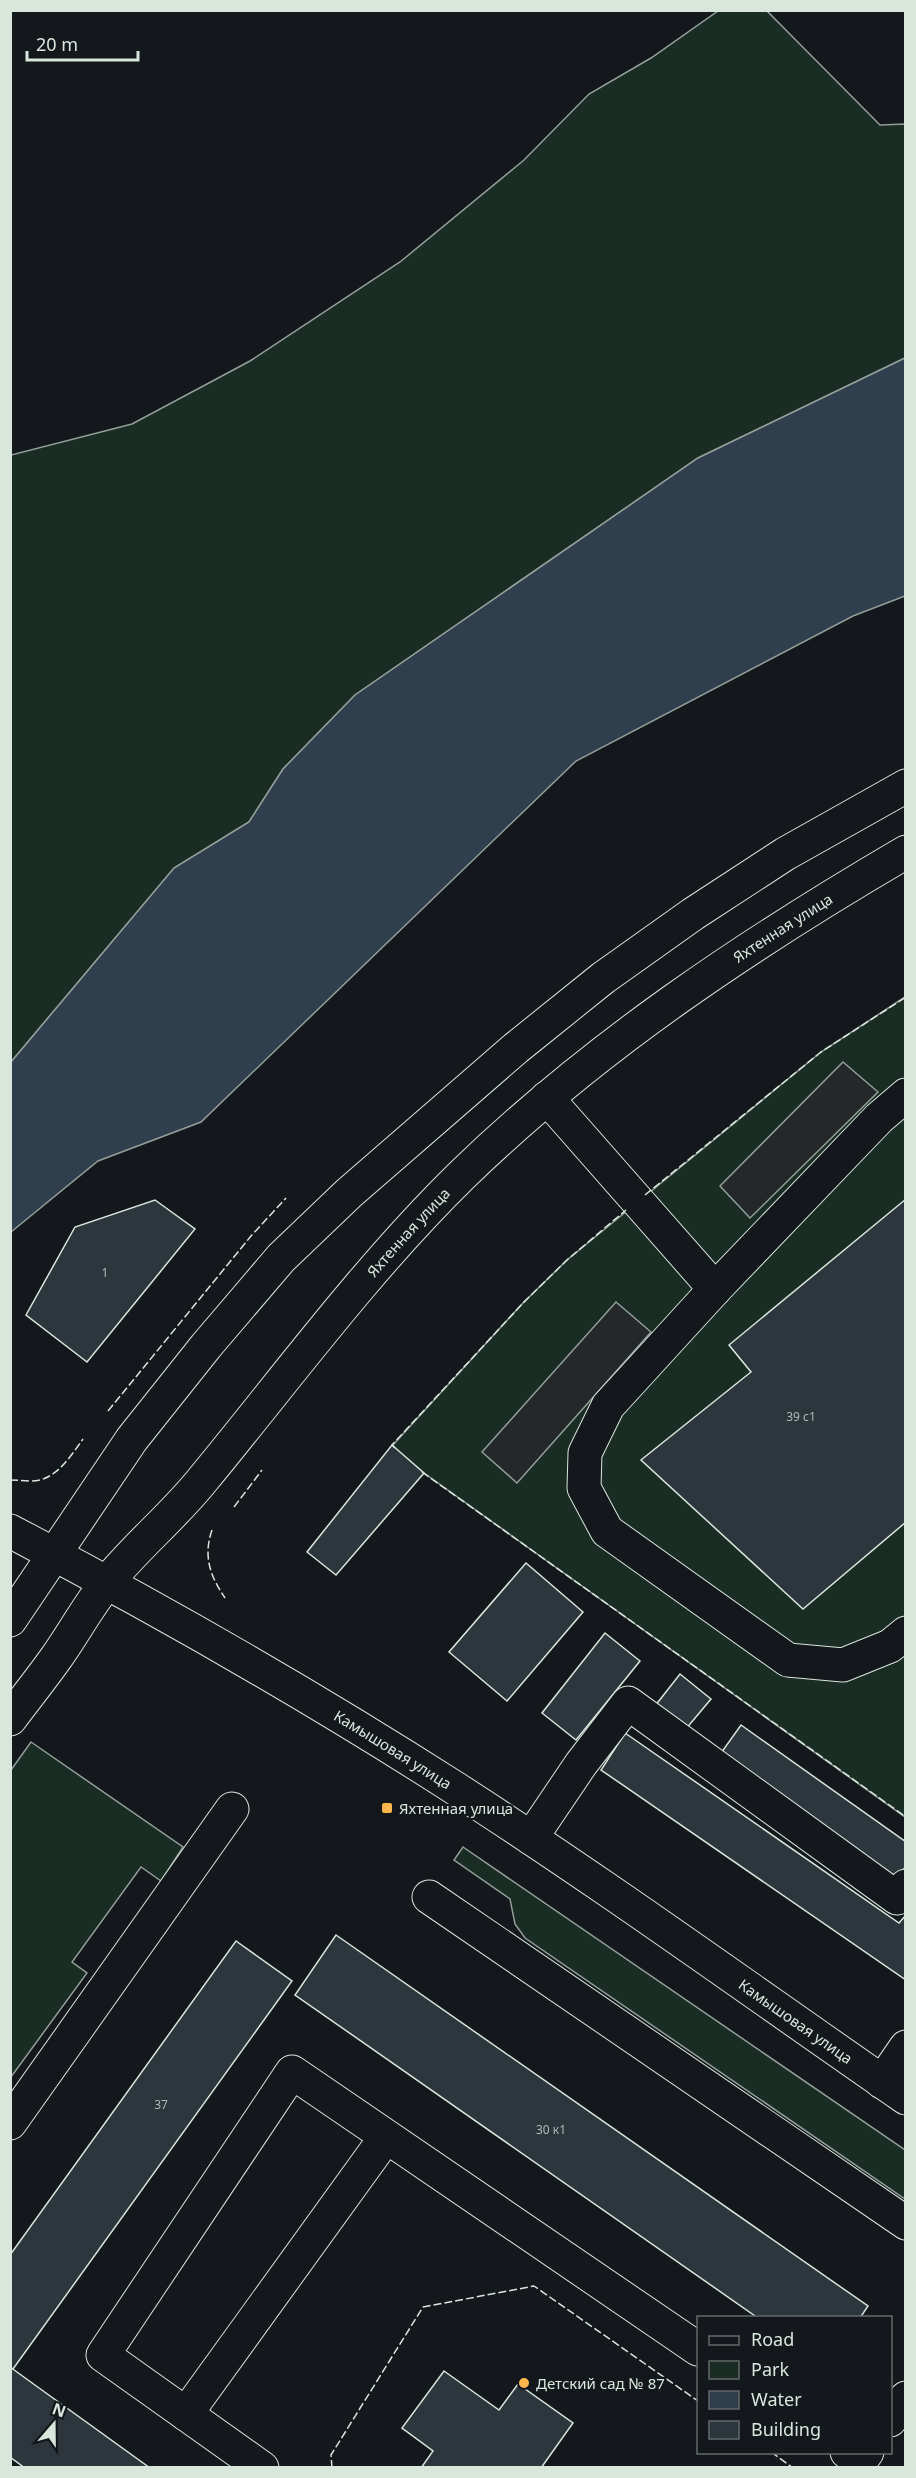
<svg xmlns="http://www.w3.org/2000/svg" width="916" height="2478" viewBox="0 0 916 2478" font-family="'Noto Sans',sans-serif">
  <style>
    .green { fill: #1a2d24; stroke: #939e99; stroke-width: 1.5 }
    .parking { fill: #24282b; stroke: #939e99; stroke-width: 1.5 }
    .water { fill: #2f3f4d; stroke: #939e99; stroke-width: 1.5 }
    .building { fill: #2c363c; stroke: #d8e6dc; stroke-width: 1.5 }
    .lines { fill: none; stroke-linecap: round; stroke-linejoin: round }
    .minor-casing { stroke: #d8e6dc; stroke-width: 35 }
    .major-casing { stroke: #d8e6dc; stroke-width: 35 }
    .minor { stroke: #14181c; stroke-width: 33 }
    .major { stroke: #14181c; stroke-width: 33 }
    .fence { stroke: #d8e6dc; stroke-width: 1.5; stroke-dasharray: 8 3; stroke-linecap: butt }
    .poi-dot { fill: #ffb74d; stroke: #14181c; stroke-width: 2 }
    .labels { text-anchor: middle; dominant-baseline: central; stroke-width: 4.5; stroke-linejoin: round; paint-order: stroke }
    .number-label { font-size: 12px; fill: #adbab4 }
    .street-label { font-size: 15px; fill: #d8e6dc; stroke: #14181c }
    .poi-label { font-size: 15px; fill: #d8e6dc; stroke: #14181c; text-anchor: start }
  </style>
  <rect width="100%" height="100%" fill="#14181c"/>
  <g class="green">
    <polygon points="718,11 767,11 880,125 905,124 905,358 698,458 355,695 283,769 249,822 174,868 11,1062 11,455 132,424 250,361 400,262 524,160 589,94 651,58"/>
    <polygon points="905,997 905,1817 424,1473 392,1446 523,1303 567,1260 821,1052"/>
    <polygon points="31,1742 183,1847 161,1881 141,1867 72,1962 87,1973 11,2077 11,1770"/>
    <polygon points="463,1847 905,2150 905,2199 525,1938 515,1924 510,1899 454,1860"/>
  </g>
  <g class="parking">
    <polygon points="843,1062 878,1092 750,1218 720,1186"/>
    <polygon points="616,1302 651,1332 517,1483 482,1452"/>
  </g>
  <polygon class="water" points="905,358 905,596 853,616 576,761 201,1122 98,1161 11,1232 11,1062 174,868 249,822 283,769 355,695 698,458"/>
  <g class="building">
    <polygon points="906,1199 906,1522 803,1609 641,1460 751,1372 729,1345"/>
    <polygon points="155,1200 195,1229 87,1362 26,1315 75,1227"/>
    <polygon points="392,1445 424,1473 336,1575 307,1552"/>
    <polygon points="526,1563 583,1612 507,1701 449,1652"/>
    <polygon points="605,1633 640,1661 576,1740 542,1713"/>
    <polygon points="680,1674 711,1699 685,1730 655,1706"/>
    <polygon points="741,1725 906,1842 906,1866 894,1882 716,1760"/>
    <polygon points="625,1733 899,1923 906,1915 906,1980 601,1770"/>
    <polygon points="336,1935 868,2306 860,2318 758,2318 295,1995"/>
    <polygon points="236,1941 292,1981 13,2369 10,2367 10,2255"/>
    <polygon points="10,2367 46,2393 150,2468 25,2468 10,2457"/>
    <polygon points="444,2371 499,2410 518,2384 573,2423 541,2468 421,2468 433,2451 402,2428"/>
  </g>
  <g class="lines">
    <g class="minor-casing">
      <g id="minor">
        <polyline points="906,1095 879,1118 715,1289 608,1406 585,1453 584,1488 607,1531 788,1660 843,1665 890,1646 906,1633"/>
        <polyline points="547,1098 715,1289"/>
        <path id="s1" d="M10 1531C163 1611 313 1697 458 1790 610 1888 757 1995 906 2098"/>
        <polyline points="531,1838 581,1764 628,1703 897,1898 906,1886"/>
        <polyline points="429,1897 906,2223"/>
        <polyline points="882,2082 906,2047"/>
        <polyline points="10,2123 232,1809"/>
        <polyline points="186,2414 386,2137"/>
        <polyline points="890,2420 906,2398"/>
        <polyline points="847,2452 860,2462 867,2452"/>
        <polyline points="262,2468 103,2355 292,2072 698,2349"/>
      </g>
    </g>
    <g class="major-casing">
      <g id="major">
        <polyline points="10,1620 132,1439 206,1346 281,1258 349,1193 516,1048 603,978 693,914 785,854 906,786"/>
        <path id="s2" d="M10 1719C25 1699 41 1679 56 1658 73 1634 87 1608 105 1585 135 1547 174 1516 204 1478 288 1376 367 1268 462 1175 594 1047 747 945 906 852"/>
      </g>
    </g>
    <use href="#minor" class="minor"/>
    <use href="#major" class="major"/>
    <g class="fence">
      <polyline points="645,1195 821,1052 906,997"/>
      <polyline points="108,1411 251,1236 286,1198"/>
      <polyline points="395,1448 392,1445 523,1303 567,1260 626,1210"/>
      <polyline points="422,1472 906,1817"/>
      <path d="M10 1480C17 1480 23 1481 30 1481 55 1482 70 1457 83 1439"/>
      <polyline points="234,1507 262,1470"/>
      <path d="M212 1530C203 1556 210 1576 225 1598"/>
      <polyline points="771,2452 793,2468"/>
      <polyline points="332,2468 331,2455 423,2307 534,2286 698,2401"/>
    </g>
  </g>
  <g class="poi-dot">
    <rect x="381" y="1802" width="12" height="12" rx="3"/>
    <circle cx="524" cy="2383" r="6"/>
  </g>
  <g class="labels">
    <g class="number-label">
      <text x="105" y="1272">1</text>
      <text x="801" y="1416">39 с1</text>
      <text x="161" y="2104">37</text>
      <text x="551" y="2129">30 к1</text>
    </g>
    <g class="street-label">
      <text stroke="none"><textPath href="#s2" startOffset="1114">Яхтенная улица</textPath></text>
      <text stroke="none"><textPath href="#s2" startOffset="630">Яхтенная улица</textPath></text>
      <text stroke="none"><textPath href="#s1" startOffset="441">Камышовая улица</textPath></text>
      <text stroke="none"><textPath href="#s1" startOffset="927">Камышовая улица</textPath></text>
    </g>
    <g class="poi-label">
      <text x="399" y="1808">Яхтенная улица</text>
      <text x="536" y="2383">Детский сад № 87</text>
    </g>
  </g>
  <rect width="916" height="2478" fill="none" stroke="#d8e6dc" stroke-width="24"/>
  <rect x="697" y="2316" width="195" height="138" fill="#14181c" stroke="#626a69" stroke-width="1.5"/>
  <rect x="709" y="2336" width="30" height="9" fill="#14181c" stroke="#626a69" stroke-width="1.5"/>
  <text x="751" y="2346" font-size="18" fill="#d8e6dc">Road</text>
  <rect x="709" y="2361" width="30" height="18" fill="#1a2d24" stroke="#626a69" stroke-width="1.5"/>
  <text x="751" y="2376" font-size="18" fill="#d8e6dc">Park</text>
  <rect x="709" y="2391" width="30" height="18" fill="#2f3f4d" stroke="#626a69" stroke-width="1.5"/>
  <text x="751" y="2406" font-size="18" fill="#d8e6dc">Water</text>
  <rect x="709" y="2421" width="30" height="18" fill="#2c363c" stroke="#626a69" stroke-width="1.5"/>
  <text x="751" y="2436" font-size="18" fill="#d8e6dc">Building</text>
  <g transform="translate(54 2424) rotate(20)" stroke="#14181c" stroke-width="4.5" paint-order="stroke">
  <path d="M0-4.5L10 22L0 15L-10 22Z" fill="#d8e6dc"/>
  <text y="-9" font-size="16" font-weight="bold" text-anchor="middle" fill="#d8e6dc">N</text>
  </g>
  <path d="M27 51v9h111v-9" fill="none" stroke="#d8e6dc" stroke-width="3"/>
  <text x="36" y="51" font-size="18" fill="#d8e6dc" stroke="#14181c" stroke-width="4.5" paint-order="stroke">20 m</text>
</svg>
